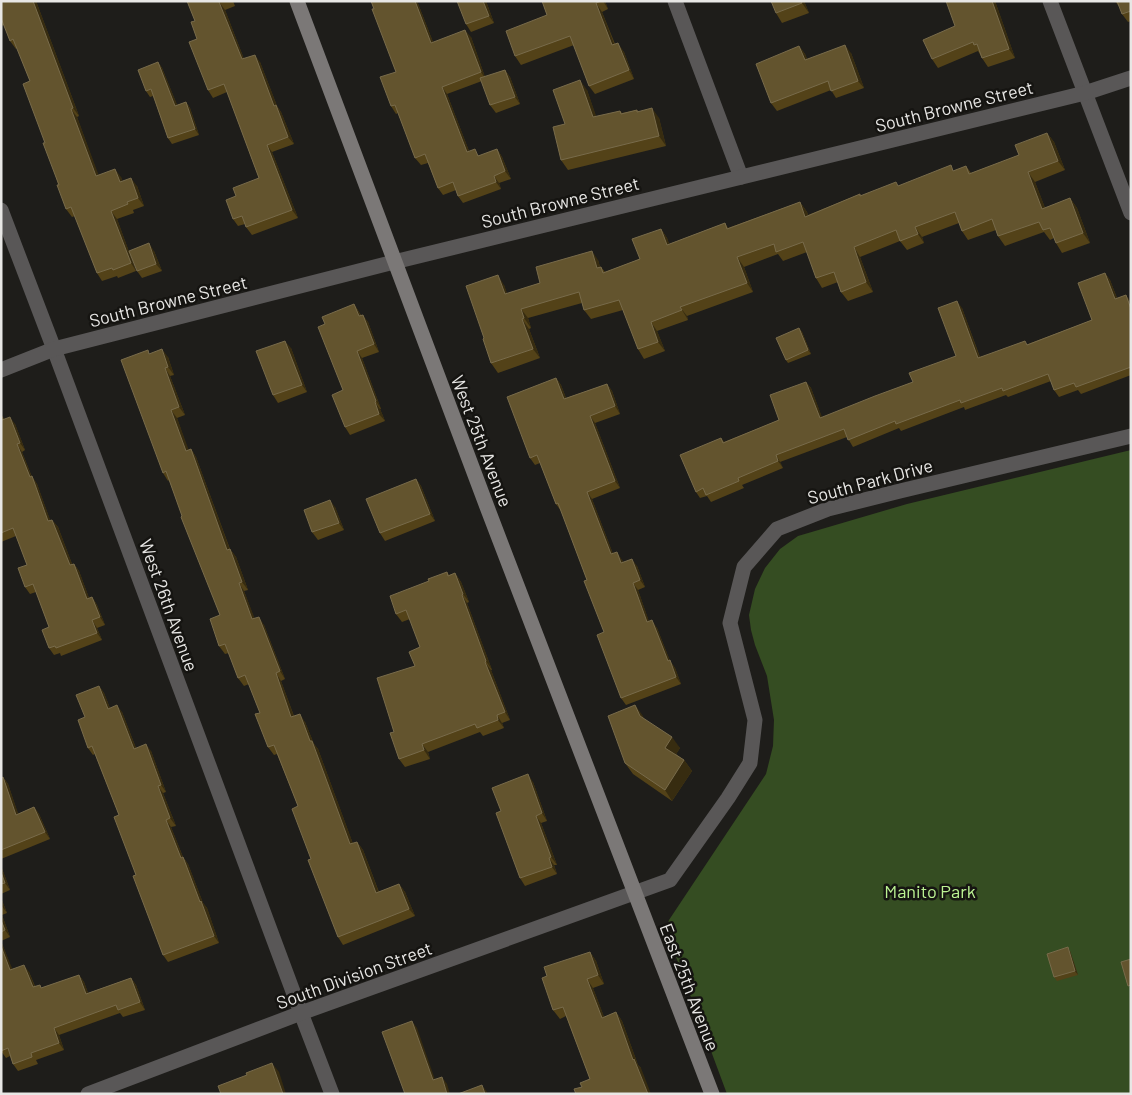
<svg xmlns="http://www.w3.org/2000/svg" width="1132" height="1095" viewBox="0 0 1132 1095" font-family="Barlow,sans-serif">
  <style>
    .green { fill: #354d22 }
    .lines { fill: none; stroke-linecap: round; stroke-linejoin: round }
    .street { stroke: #595757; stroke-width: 15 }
    .secondary { stroke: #7b7877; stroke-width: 15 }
    .wall { fill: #534218 }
    .shaded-wall { fill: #372c10 }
    .building { fill: #63542e; stroke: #786b4b }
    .labels { text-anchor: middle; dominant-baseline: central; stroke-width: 5; stroke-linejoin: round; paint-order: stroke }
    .street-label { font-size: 18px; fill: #e8e7e5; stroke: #151411 }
    .park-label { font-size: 18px; fill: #bcf393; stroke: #151411 }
  </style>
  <rect width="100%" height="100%" fill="#1e1d1a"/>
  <polygon class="green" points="1131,450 1131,1094 727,1094 666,930 669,920 766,774 773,746 774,720 767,676 755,645 751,630 749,615 755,589 765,568 780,549 798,536 907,504"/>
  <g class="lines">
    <g class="street">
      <polyline points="675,1 741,177"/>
      <polyline points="1050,1 1131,213"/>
      <polyline points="1,210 54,349 301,1013 332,1094"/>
      <polyline points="1,370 54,349 394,262 1085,93 1131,78"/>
      <polyline points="88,1094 301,1013 670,880 728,798 750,763 755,720 730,623 744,567 777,529 828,509 900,491 1131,436"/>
    </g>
    <path class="secondary" d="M297 1C433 366 571 731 712 1094"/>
  </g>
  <g class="wall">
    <polygon points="1,1 36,1 79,116 77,117 98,175 121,177 122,181 137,186 144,206 133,210 134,213 117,219 136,271 118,278 117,276 102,281 97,273 75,216 72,217 66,209 45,143 30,81 17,48 16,49 10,41 4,25 1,26"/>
    <polygon points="187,1 233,1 235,6 225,10 244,59 260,62 277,106 281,112 294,144 272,152 298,218 252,235 246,227 245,224 238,226 233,219 236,196 259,178 227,92 213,98 208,90 195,21"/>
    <polygon points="371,1 417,1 433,42 471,37 485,77 505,70 510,77 520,104 496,113 490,105 482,81 447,94 469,151 480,156 497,149 502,157 511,179 499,183 501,189 463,203 458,196 456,190 443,195 438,188 428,163 421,165 415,158 398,113 396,114 391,106 396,72"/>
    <polygon points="486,1 494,23 471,32 466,24"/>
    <polygon points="542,1 605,1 608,9 602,12 615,44 624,52 634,79 595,94 589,86 574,45 521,65 515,56 547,15"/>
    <polygon points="804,1 809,13 782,23 776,13"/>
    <polygon points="995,1 1015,58 988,67 982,58 978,51 938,68 932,59 955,26"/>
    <polygon points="1115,1 1131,1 1131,21 1128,22 1122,14 1120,8"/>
    <polygon points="799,46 805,54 807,59 851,53 864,88 836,98 831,90 777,111 771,103"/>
    <polygon points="158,62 162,68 177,105 186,102 190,108 199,135 172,144 168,138 153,96 150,97 146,91"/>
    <polygon points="587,90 596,117 620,111 622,113 637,110 638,111 659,118 666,146 568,170 561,160 565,124"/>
    <polygon points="1047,133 1054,142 1065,170 1035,182 1045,208 1070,198 1077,208 1090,243 1062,253 1056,243 1054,238 1050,240 1044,232 1005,246 998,236 996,230 968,240 962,231 959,223 922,237 924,243 907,250 900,241 860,257 873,292 848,301 841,292 838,282 822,288 816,278 807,252 783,261 778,254 744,267 753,292 687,316 688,320 657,331 665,351 644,359 638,349 623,310 591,319 584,310 582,303 528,318 531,328 529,329 540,358 498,373 491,363 484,338 504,285 507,294 540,283 598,260 600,267 601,267 605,272 640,259 661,229 667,238 669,244 725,223 728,228 800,202 807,212 808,215 860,194 861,196 954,171 966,166 971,173 1019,155"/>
    <polygon points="154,251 162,271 142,278 137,271"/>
    <polygon points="1105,273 1110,280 1117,298 1126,295 1131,303 1131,375 1081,394 1078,390 1059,397 1054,390 1051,381 1008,397 1006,395 965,410 964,407 901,431 899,428 853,447 847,437 780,462 783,468 742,485 744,488 711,502 707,496 700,498 696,492 721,438 724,442 779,420 806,382 811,388 822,418 913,382 956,356 962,308 980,357 1028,344 1092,320"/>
    <polygon points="354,304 359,312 361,315 368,322 379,352 362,358 381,409 380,409 385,421 350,435 345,427 343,390 325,324"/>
    <polygon points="799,328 802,332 811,354 788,363 786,360"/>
    <polygon points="291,348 307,392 278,403 273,395"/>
    <polygon points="150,354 168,357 174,375 170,376 185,415 177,418 188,450 191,449 196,457 230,549 236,557 248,590 244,591 254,618 264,625 285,679 281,681 294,716 305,722 314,744 318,749 353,844 357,842 363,850 379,892 399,884 405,892 415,916 343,945 338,937 311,859 298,806 277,754 274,755 268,747 260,713 249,684 244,686 238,678 229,653 225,654 219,646 220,615 169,480 168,481 163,473"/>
    <polygon points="556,378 561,385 566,398 607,384 612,391 620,414 595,423 620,488 592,499 613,554 622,560 623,562 637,566 645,587 638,590 649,622 657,628 670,661 675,668 681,684 626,705 621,698 604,632 587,580 561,511 556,504 540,463 535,465 530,458"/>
    <polygon points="1,414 4,419 15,424 25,450 22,452 32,477 37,484 50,520 52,520 58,527 72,564 74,564 79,571 89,598 92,597 97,605 105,625 97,628 102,640 61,656 60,653 54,655 49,648 49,627 36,592 30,594 25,587 27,565 16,536 1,542"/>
    <polygon points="416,479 421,486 435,521 385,541 380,533"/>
    <polygon points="335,507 344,530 318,540 312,532"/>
    <polygon points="447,572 449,575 455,573 461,582 469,602 467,603 492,670 491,670 510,720 502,723 504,728 483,736 480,732 428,752 430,759 405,767 399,759 394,732 420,647 410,619 402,622 396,614 429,581"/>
    <polygon points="99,686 104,693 110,708 122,712 136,748 151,751 166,792 163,793 176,826 171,827 183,857 188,864 203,903 207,908 219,943 168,962 163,955 136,875 119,815 95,754 93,755 88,748 85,717"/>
    <polygon points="635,705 644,719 680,748 676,754 684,760 692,771 672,801 633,774 625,763"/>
    <polygon points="3,777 8,784 18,814 34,807 39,814 50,839 1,859 1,778"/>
    <polygon points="533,782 547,821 541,823 557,865 554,865 557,874 525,886 520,878 501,811"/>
    <polygon points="1,866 10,890 1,894"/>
    <polygon points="1,898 7,913 2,915 10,937 1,941 12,970 29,972 35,986 42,988 79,975 84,982 88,993 131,978 136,985 145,1010 123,1017 120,1013 59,1035 64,1050 36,1060 38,1064 18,1071 13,1064 10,1056 6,1058 1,1051"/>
    <polygon points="1070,951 1078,975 1057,981 1054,977"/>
    <polygon points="590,952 596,961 604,984 593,988 604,1017 616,1012 622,1021 638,1065 641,1068 582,1087 590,1079 566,1016 560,1019 553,1010"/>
  </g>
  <g class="shaded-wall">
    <polygon points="33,1 36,1 79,116 73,108"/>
    <polygon points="415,1 417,1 436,50 431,43"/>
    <polygon points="483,1 486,1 494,23 489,16"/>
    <polygon points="603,1 605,1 608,9"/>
    <polygon points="801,1 804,1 809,13 802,3"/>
    <polygon points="992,1 995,1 1015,58 1009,49"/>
    <polygon points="219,2 225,10 247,67 242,59"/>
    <polygon points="596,3 602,12 618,54 612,45"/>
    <polygon points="465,30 471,37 486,80 481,72"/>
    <polygon points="618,43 624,52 634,79 629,70"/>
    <polygon points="845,45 851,53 864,88 858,81"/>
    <polygon points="799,46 805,54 810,67 805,60"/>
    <polygon points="255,55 260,62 277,106 281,112 294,144 288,137 274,106"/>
    <polygon points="158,62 162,68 180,112 175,106"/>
    <polygon points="505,70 510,77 520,104 515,97"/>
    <polygon points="580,80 587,90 600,127 593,117"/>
    <polygon points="442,87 447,94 472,159 467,152"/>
    <polygon points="186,102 190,108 199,135 195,129"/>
    <polygon points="652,108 659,118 666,146 659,136"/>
    <polygon points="71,109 77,117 102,184 96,176"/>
    <polygon points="1047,133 1054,142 1065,170 1058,161"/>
    <polygon points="267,145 272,152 298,218 292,210"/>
    <polygon points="497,149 502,157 511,179 505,171"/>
    <polygon points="115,169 121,177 125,190 120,182"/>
    <polygon points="1028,172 1035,182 1049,218 1042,209"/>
    <polygon points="494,176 499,183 501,189 496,182"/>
    <polygon points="131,178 137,186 144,206 138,198"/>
    <polygon points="1070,198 1077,208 1090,243 1083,233"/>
    <polygon points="800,202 807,212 812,226 805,217"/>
    <polygon points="111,211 117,219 136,271 131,263"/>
    <polygon points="915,227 922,237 924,243 918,234"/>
    <polygon points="661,229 667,238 673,254 667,245"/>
    <polygon points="149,243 154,251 162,271 156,264"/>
    <polygon points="854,247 860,257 873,292 866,282"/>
    <polygon points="592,251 598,260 603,277 597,268"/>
    <polygon points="737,257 744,267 753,292 747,283"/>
    <polygon points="1105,273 1110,280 1120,306 1115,299"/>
    <polygon points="498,275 504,285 511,304 505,294"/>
    <polygon points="1126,295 1131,303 1131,309"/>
    <polygon points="957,301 962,308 982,364 978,358"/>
    <polygon points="354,304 359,312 364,324 359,316"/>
    <polygon points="680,307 687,316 688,320 682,310"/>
    <polygon points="521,309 528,318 531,328 524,318"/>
    <polygon points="363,315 368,322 379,352 374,344"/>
    <polygon points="522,319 529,329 540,358 533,349"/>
    <polygon points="651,322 657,331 665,351 658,342"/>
    <polygon points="799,328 802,332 811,354 808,350"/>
    <polygon points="285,341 291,348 307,392 302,385"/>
    <polygon points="162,349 168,357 174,375 168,367"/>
    <polygon points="357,351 362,358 381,409 376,401"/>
    <polygon points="165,368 170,376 185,415 179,407"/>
    <polygon points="556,378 561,385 569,406 564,399"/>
    <polygon points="806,382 811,388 825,425 820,418"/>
    <polygon points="607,384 612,391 620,414 615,406"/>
    <polygon points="375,402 380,409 385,421 379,414"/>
    <polygon points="171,410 177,418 192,459 186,451"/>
    <polygon points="590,416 595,423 620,488 615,481"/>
    <polygon points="10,417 15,424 25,450 20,443"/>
    <polygon points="17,444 22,452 35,485 30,477"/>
    <polygon points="191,449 196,457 233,558 227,550"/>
    <polygon points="776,455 780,462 783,468 778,461"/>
    <polygon points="32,476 37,484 53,528 48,521"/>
    <polygon points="416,479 421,486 435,521 430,514"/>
    <polygon points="587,492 592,499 616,562 611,554"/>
    <polygon points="330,500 335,507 344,530 339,523"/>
    <polygon points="52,520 58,527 75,572 70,565"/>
    <polygon points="230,549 236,557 248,590 242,582"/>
    <polygon points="617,552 622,560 626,570 621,563"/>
    <polygon points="632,559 637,566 645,587 640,580"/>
    <polygon points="74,564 79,571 92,606 87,599"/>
    <polygon points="455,573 461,582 469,602 463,594"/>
    <polygon points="239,583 244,591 258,627 252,619"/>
    <polygon points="633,583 638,590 652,630 647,622"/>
    <polygon points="462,595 467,603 492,670 486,661"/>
    <polygon points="92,597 97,605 105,625 100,617"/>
    <polygon points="259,617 264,625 285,679 280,671"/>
    <polygon points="92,620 97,628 102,640 97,633"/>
    <polygon points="652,620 657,628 670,661 675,668 681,684 676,677 668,661"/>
    <polygon points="485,662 491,670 510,720 505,712"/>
    <polygon points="276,673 281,681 297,725 291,717"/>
    <polygon points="99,686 104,693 113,716 108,709"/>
    <polygon points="117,705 122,712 139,756 134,749"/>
    <polygon points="635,705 643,716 647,727 640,716"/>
    <polygon points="300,714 305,722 314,744 318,749 356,852 350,844"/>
    <polygon points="497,715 502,723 504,728 498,720"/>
    <polygon points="672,737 680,748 673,759 665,748"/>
    <polygon points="146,744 151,751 166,792 161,785"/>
    <polygon points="422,744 428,752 430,759 424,750"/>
    <polygon points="684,760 692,771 672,801 665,790"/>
    <polygon points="528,774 533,782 547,821 542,813"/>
    <polygon points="3,777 8,784 21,822 16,815"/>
    <polygon points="158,786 163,793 176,826 170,818"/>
    <polygon points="34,807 39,814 50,839 45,832"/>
    <polygon points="536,816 541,823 557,865 551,857"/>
    <polygon points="166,820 171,827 186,865 181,858"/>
    <polygon points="357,842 363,850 382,901 376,893"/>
    <polygon points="183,857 188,864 203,903 207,908 219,943 214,936 200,902"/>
    <polygon points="549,858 554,865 557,874 552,867"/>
    <polygon points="1,866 10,890 5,883 1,872"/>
    <polygon points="399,884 405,892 415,916 409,909"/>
    <polygon points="1,898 7,913 1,905"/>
    <polygon points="1,914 2,915 10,937 5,930 1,920"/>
    <polygon points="1,941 16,978 10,970 1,946"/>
    <polygon points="1068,947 1070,951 1078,975 1075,971"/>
    <polygon points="590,952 596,961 604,984 598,975"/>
    <polygon points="24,965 29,972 38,995 33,987"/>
    <polygon points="79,975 84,982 91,1001 86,994"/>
    <polygon points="131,978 136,985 145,1010 140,1002"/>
    <polygon points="587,979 593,988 608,1027 602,1018"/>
    <polygon points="616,1012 622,1021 638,1065 641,1068 651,1094 648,1094 633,1060"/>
    <polygon points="412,1021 417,1028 438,1088 433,1080"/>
    <polygon points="54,1028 59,1035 64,1050 59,1043"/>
    <polygon points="272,1063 279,1072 286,1094 283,1094"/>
    <polygon points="442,1077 447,1084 450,1094 447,1094"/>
    <polygon points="482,1085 487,1092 487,1094 485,1094"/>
  </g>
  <g class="building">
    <polygon points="1,1 33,1 73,108 71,109 96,176 115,169 120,182 131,178 138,198 127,202 128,204 111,211 131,263 113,270 112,268 97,273 71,207 66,209 57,185 59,185 43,143 45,143 23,84 30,81 13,39 10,41 1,18"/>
    <polygon points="187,1 222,1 219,2 242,59 255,55 274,106 276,105 288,137 267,145 292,210 246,227 242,216 233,219 226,200 236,196 233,188 259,178 224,84 208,90 189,42 197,39 191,22 195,21"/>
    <polygon points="371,1 415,1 431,43 465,30 481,72 442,87 467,152 475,149 478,156 497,149 505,171 494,176 496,182 458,196 453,182 438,188 425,154 415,158 395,105 391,106 380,77 396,72 372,9 374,9"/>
    <polygon points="457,1 483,1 489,16 466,24"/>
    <polygon points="542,1 601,1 596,3 612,45 618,43 629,70 589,86 570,36 515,56 506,31 547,15"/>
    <polygon points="771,1 801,1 802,3 776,13"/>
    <polygon points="946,1 992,1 1009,49 982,58 977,44 974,45 973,42 932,59 923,40 955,26"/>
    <polygon points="1117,1 1131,1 1131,11 1122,14"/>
    <polygon points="845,45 858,81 831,91 828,81 771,103 756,64 799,46 805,60"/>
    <polygon points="158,62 175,106 186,102 195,129 168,138 151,89 146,91 138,70"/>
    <polygon points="505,70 515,97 490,105 480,78"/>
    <polygon points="580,80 593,117 620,111 621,114 637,110 637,112 652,108 659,136 561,160 553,127 565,124 553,90"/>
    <polygon points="1047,133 1058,161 1028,172 1042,209 1070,198 1083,233 1056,243 1050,228 1043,230 1039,222 998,236 992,219 962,231 955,212 915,227 918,234 900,241 896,230 854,247 866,282 841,292 834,272 816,278 803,242 776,252 774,244 737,257 747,283 680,307 682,310 651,322 658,342 638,349 619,300 584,310 579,292 521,309 524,318 522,319 533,349 491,363 483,339 484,338 466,286 498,275 505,294 540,283 536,267 592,251 597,268 601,267 603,273 640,259 632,239 661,229 667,245 725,223 727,229 800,202 805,217 860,194 860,196 896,182 898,186 951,165 953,171 966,166 969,174 1019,155 1015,145"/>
    <polygon points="149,243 156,264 137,271 129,251"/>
    <polygon points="1105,273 1115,299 1126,295 1131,309 1131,367 1076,387 1074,383 1054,390 1048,374 1003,391 1002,388 961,403 960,400 896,424 895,421 848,440 844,429 776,455 778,461 738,478 739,481 706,495 703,488 696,492 680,455 721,438 723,443 779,420 770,395 806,382 820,418 875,396 913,382 909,373 956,356 938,308 957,301 978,358 1025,341 1027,345 1092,320 1078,283"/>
    <polygon points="354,304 359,316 363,315 374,344 357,351 376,401 375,402 379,414 345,427 332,395 343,390 318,327 325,324 322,317"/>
    <polygon points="799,328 808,350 786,360 776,338"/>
    <polygon points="285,341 302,385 273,395 256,351"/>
    <polygon points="162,349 168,367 165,368 179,407 171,410 186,451 191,449 227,550 230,549 242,582 239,583 252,619 259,617 280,671 276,673 291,717 300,714 310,741 312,741 350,844 357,842 376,893 399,884 409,909 338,937 308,860 311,859 292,809 298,806 274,745 268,747 255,714 260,713 245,675 238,678 225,644 219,646 210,619 220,615 181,517 182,516 166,471 163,473 121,360 148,350 149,354"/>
    <polygon points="556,378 564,399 607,384 615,406 590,416 615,481 587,492 611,554 617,552 621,563 632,559 640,580 633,583 647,622 652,620 668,661 670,660 676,677 621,698 597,635 604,632 584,581 587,580 558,503 556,504 537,455 530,458 507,397"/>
    <polygon points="10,417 20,443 17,444 30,477 32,476 48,521 52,520 70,565 74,564 87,599 92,597 100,617 92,620 97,633 56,648 55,646 49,648 42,630 49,627 33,584 25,587 18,568 27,565 13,528 1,533 1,418 2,420"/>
    <polygon points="416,479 430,514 380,533 366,499"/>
    <polygon points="330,500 339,523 312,532 304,510"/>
    <polygon points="447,572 448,576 455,573 463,594 462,595 486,661 485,662 505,712 497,715 498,720 477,728 475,724 422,744 424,750 399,759 390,733 394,732 377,678 415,666 409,652 420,647 406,610 396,614 390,596 429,581 428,579"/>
    <polygon points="99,686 108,709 117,705 134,749 146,744 161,785 158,786 170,818 166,820 181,858 183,857 200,902 201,901 214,936 163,955 133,876 136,875 114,817 119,815 92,746 88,748 78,720 85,717 76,695"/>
    <polygon points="635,705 640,716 672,737 665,748 684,760 665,790 625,763 608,716"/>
    <polygon points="528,774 542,813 536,816 551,857 549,858 552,867 520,878 496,813 501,811 492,788"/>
    <polygon points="3,777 16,815 34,807 45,832 1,850 1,778"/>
    <polygon points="1,872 5,883 1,884"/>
    <polygon points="1,920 5,930 1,932"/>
    <polygon points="1,946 10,970 24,965 33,987 40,985 41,988 79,975 86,994 131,978 140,1002 118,1010 116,1005 54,1028 59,1043 31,1053 32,1057 13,1064 8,1048 1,1051"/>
    <polygon points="1068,947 1075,971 1054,977 1047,954"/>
    <polygon points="590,952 598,975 587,979 602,1018 616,1012 633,1060 634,1059 648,1094 576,1094 574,1089 582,1087 580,1083 590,1079 563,1007 553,1010 542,978 547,976 544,967"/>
    <polygon points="1131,959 1131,985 1128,986 1121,962"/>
    <polygon points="412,1021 433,1080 442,1077 447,1094 405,1094 382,1032"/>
    <polygon points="272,1063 283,1094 221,1094 218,1086 247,1075 246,1073"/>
    <polygon points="482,1085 485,1094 458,1094"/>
  </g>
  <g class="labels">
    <g class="street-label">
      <text transform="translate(954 106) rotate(-14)">South Browne Street</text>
      <text transform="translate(560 202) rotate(-14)">South Browne Street</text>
      <text transform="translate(168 301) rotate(-14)">South Browne Street</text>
      <text transform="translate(482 441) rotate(69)">West 25th Avenue</text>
      <text transform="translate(870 481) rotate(-15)">South Park Drive</text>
      <text transform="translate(169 605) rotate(70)">West 26th Avenue</text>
      <text transform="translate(354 975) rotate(-20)">South Division Street</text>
      <text transform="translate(690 987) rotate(69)">East 25th Avenue</text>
    </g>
    <g class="park-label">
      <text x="930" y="891">Manito Park</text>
    </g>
  </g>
  <rect width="1132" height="1095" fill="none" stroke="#e8e7e5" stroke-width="5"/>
</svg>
